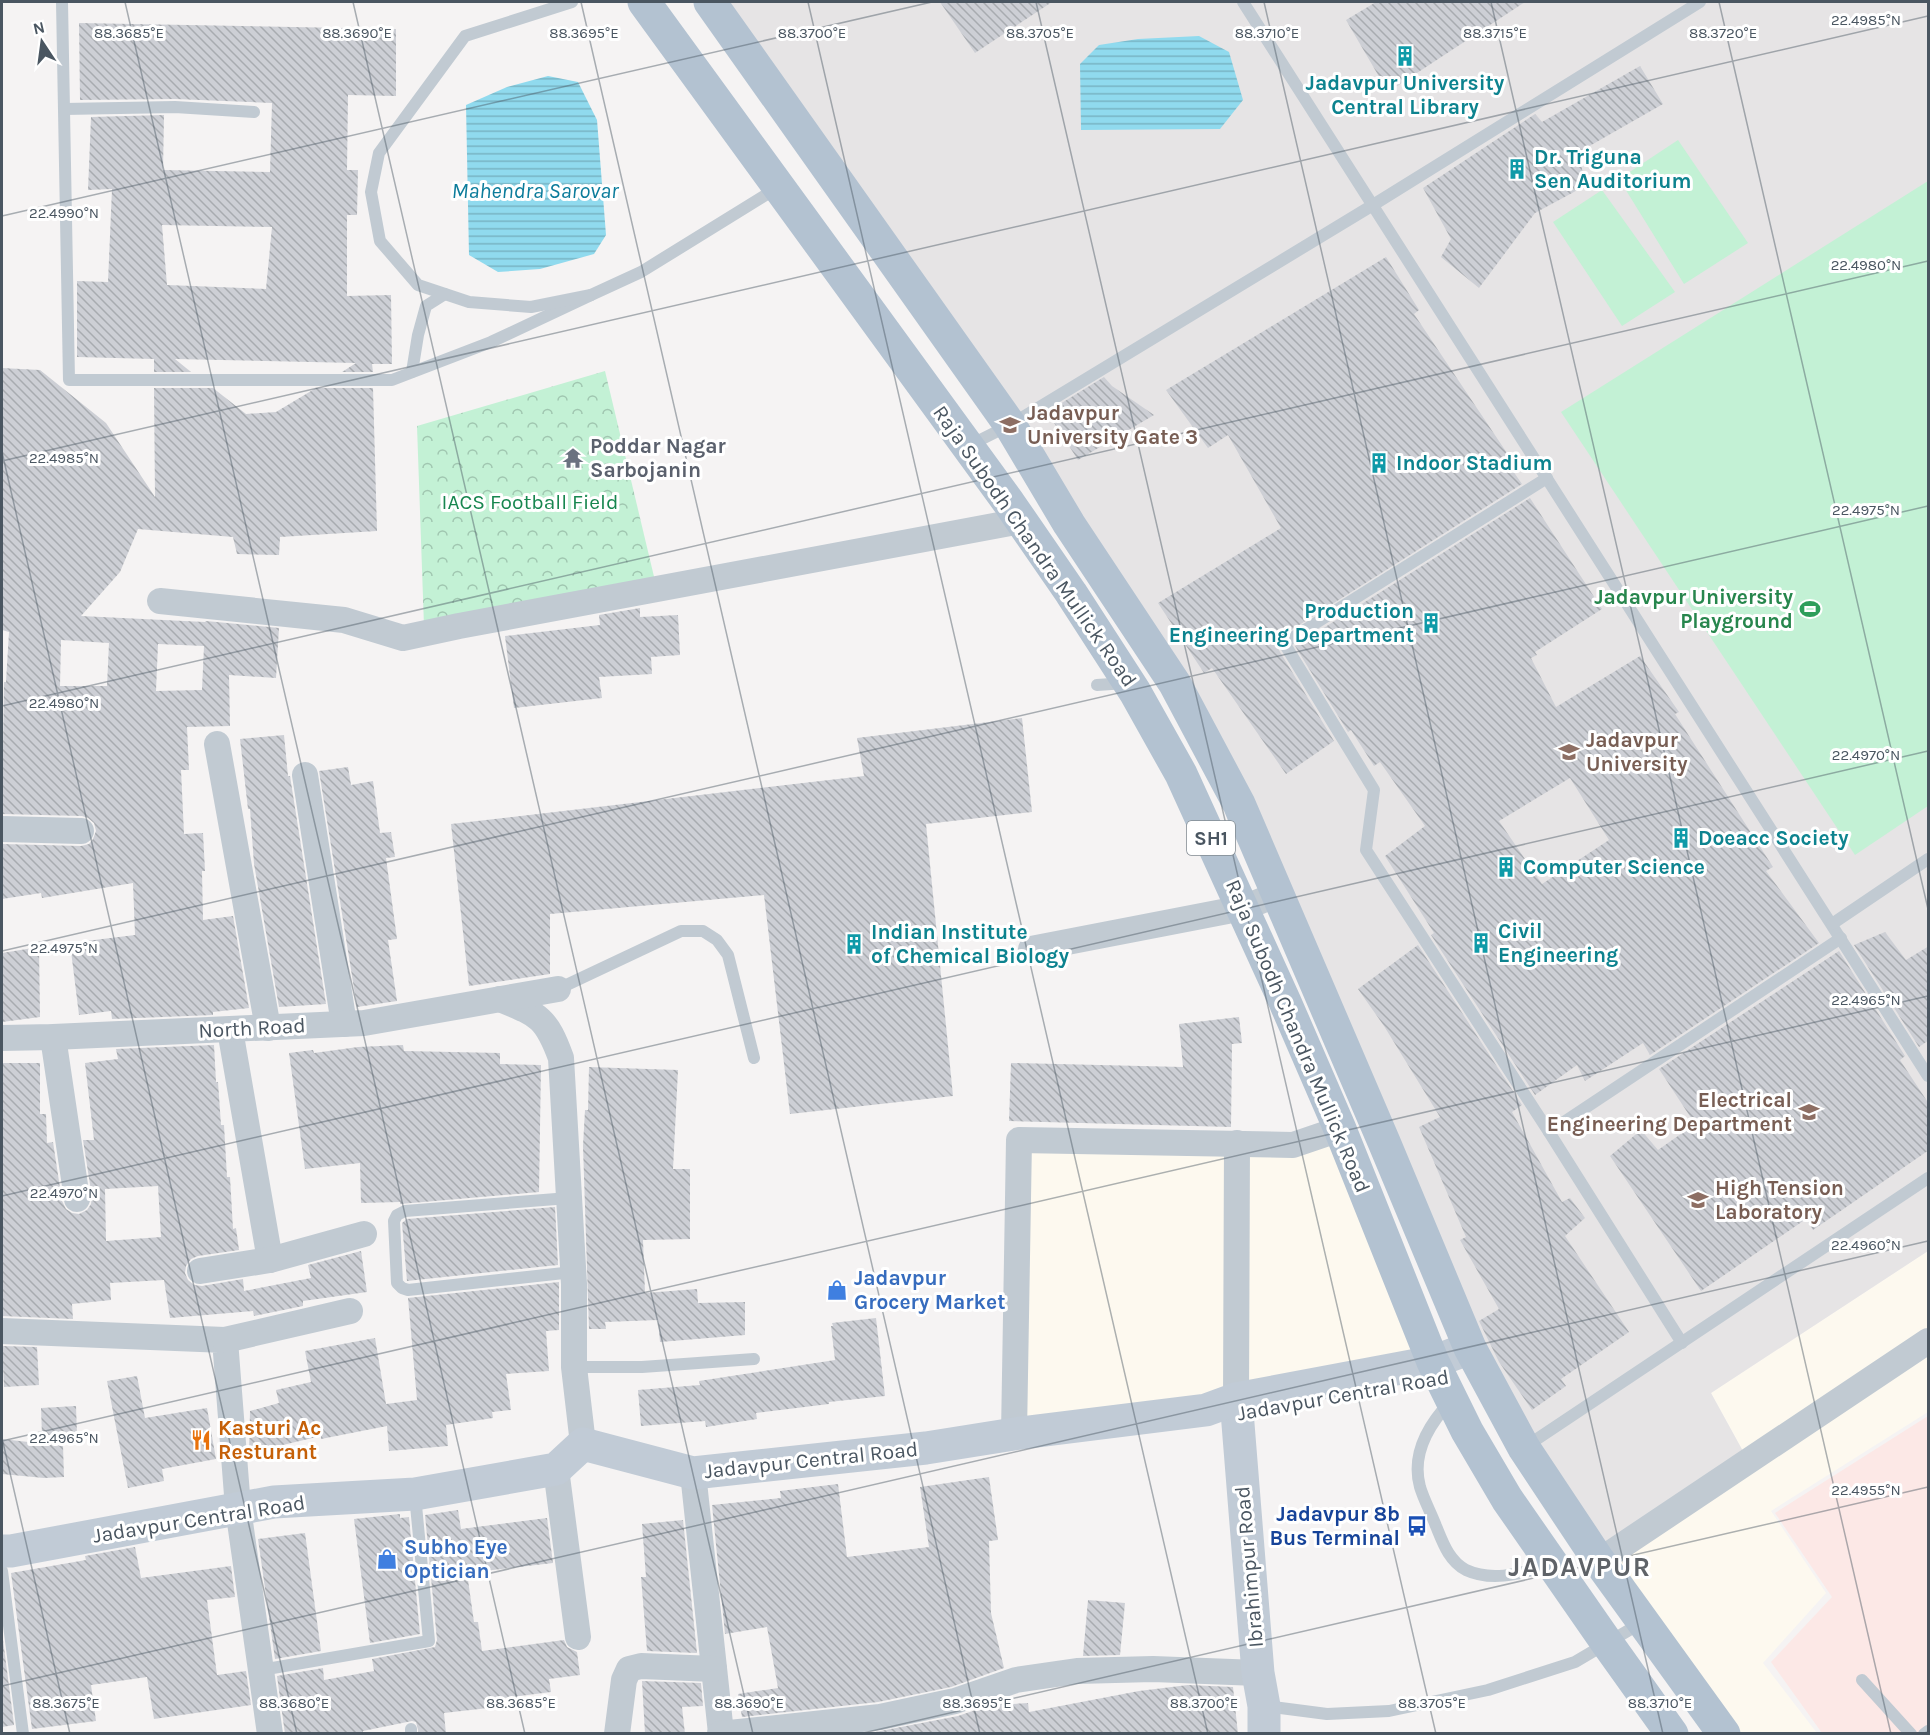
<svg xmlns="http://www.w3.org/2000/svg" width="1930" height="1735" viewBox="0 0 1930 1735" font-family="Karla,sans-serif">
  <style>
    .commercial { fill: #fdf9ef }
    .education { fill: #e6e4e5 }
    .medical { fill: #fce8e6 }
    .grass { fill: #c3f1d5 }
    .park { fill: url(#park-crowns) }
    .water { fill: url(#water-rules) }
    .building { fill: url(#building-back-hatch); fill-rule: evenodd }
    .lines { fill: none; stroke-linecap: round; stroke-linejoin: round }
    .lane { stroke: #c1cad2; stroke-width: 12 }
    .street { stroke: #c1cad2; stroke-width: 26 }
    .secondary { stroke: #c1cbd6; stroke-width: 33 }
    .primary { stroke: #b3c2d1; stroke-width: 33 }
    .ticks { fill: none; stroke: #4a5661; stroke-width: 1.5; stroke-opacity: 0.45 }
    .labels { text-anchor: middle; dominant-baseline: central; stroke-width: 6; stroke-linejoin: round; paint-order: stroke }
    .shield { fill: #fff; stroke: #808990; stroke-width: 1.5 }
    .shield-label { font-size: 20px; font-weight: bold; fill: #4a5661 }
    .culture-label { font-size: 21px; font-weight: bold; fill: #0d838f; stroke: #fff; text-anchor: start }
    .education-label { font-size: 21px; font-weight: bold; fill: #785e54; stroke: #fff; text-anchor: start }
    .worship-label { font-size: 21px; font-weight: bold; fill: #5b616d; stroke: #fff; text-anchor: start }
    .park-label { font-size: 21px; fill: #17864f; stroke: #fff }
    .street-label { font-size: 21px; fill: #4a5661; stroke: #fff }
    .leisure-label { font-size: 21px; font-weight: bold; fill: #27864d; stroke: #fff; text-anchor: end }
    .shop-label { font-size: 21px; font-weight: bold; fill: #366cbe; stroke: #fff; text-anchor: start }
    .food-label { font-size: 21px; font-weight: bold; fill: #c56008; stroke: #fff; text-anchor: start }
    .transit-label { font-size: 21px; font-weight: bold; fill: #164399; stroke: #fff; text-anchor: end }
    .water-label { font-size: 22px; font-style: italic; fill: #0c7c9b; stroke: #fff }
    .district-label { font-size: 27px; font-weight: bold; letter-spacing: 1.5px; fill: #5f6368; stroke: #fff }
    .ticks-label { font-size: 15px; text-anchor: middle; fill: #4a5661; stroke: #fff; stroke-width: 6; stroke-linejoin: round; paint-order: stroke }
  </style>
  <defs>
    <pattern id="park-crowns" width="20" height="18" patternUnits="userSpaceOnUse" patternTransform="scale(1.5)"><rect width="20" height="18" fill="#c3f1d5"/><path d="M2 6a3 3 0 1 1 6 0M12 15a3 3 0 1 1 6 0" fill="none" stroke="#a0c6b0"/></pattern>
    <pattern id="water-rules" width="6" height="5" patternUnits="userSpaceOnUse" patternTransform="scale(1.5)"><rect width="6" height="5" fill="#90daee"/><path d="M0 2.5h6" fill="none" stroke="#78b4c4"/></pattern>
    <pattern id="building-back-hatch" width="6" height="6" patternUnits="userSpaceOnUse" patternTransform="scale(1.5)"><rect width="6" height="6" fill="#cdcfd5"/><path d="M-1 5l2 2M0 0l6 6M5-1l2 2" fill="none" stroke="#a8abb0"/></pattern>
  </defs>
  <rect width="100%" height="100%" fill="#f5f3f3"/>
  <g class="commercial">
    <polygon points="1353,1137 1447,1351 1022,1426 1025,1147"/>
    <polygon points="1928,1251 1928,1335 1744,1453 1711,1393"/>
    <polygon points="1928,1349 1928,1412 1771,1511 1826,1593 1763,1663 1817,1733 1726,1733 1609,1562"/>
  </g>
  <polygon class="education" points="710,2 1928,2 1928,1251 1711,1393 1744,1453 1584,1560 1326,1020 1228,822 1191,682"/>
  <polygon class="medical" points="1928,1416 1928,1733 1822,1733 1771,1662 1832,1597 1775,1513"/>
  <g class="grass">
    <polygon points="1678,140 1748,243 1684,284 1619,179"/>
    <polygon points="1928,181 1928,806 1855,855 1561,412"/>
    <polygon points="1602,190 1675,292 1622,326 1553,222"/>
  </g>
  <polygon class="park" points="605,371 656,585 424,626 417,426"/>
  <g class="water">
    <polygon points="1199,36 1229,52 1243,100 1220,129 1081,130 1080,64 1099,45 1138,39"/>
    <polygon points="548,76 578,82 597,120 606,235 594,254 540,269 498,272 469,255 466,105 507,87"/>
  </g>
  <g class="building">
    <polygon points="940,2 1052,2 975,53"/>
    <polygon points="1376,2 1525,2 1388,92 1346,20"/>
    <path d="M79 23 396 29V96L348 95 347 170H358L357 215H347V296L391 295 392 364H372L373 372H342L356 363 175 359 191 372H154V359L77 357V281L108 282 112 189 88 190 91 117 164 115 163 170 270 172 272 103 175 99 80 100ZM162 225 272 227 266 289 167 285Z"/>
    <polygon points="1640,66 1663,104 1579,152 1585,186 1535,213 1479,288 1441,257 1451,239 1423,188 1535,114 1542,122"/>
    <polygon points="1386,257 1419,310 1414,314 1517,468 1513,471 1522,484 1277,639 1277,647 1334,741 1286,774 1212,668 1204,673 1158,603 1281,528 1228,435 1208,448 1166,390"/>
    <path d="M2 368 40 370 106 423 155 497 154 388H213L246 414 276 412 316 388H373L377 531 280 537 279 555 237 554 233 537 138 529 120 572 81 616 205 622 206 621 279 628 276 678 229 675 230 726 187 727 189 770H181L184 834 203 833 205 871H202L203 920 233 916 249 1008 213 1012V1015L112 1019 111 1011 79 1015 70 943 135 935 133 883 42 898 41 893 2 899V844L81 846 89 844 93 839 96 831 94 823 88 818 82 816 2 814 4 682H6L9 632 2 630ZM61 640 109 643 107 686H60ZM158 644 204 646 202 690 156 691Z"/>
    <polygon points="1104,377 1112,386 1154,415 1078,460 1047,412"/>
    <path d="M1530 498 1602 609 1535 652 1537 655 1531 658 1556 707 1640 656 1679 712 1675 714 1773 867 1766 871 1819 943 1650 1055 1643 1043 1585 1081 1577 1065 1535 1095 1431 935 1434 933 1385 856 1425 826 1380 762 1374 766 1351 730 1348 732 1295 646ZM1570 778 1609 840 1542 884 1499 821Z"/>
    <polygon points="640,608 640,617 678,615 680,655 651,657 652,674 599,677 602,698 514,708 505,636 600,625 599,615"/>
    <polygon points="1022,718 1032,812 926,824 953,1096 790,1114 764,895 550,914 550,974 469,986 451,824 864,776 857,738"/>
    <polygon points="284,735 288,776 290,776 326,1004 279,1007 254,864 250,809 248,809 240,739"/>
    <polygon points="348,767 351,785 373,781 380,833 391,832 395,857 386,858 397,939 388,940 397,1001 357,1007 319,771"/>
    <polygon points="1885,932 1906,960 1929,946 1929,1040 1919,1047 1854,945"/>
    <polygon points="1418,945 1522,1105 1512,1112 1562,1202 1570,1198 1585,1218 1565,1236 1629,1332 1561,1379 1566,1386 1532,1410 1499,1362 1479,1321 1499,1309 1460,1240 1466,1237 1419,1127 1440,1117 1384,1026 1358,989"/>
    <polygon points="39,947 40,1017 2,1022 2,953"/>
    <polygon points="1839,951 1905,1056 1900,1060 1929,1104 1929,1150 1813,1230 1806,1219 1701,1291 1610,1156 1641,1130 1658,1150 1695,1124 1659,1069"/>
    <polygon points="1239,1017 1242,1043 1232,1044 1231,1127 1009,1121 1011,1063 1183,1067 1179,1024"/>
    <path d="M214 1045 216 1082H218L221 1125H224L227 1177H230L233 1229 236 1228 239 1250 198 1256 191 1259 186 1266 185 1273 188 1280 194 1285 202 1286 243 1279 244 1291 311 1278 308 1265 361 1251 367 1292 303 1301V1306L254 1316 253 1311 170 1318 164 1280 110 1283 111 1300 72 1304 73 1319 2 1316V1063H40V1114H46L47 1143 53 1142 62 1201 66 1209 72 1213 79 1214 87 1210 91 1204 92 1197 83 1140H94L85 1063 118 1059 116 1049ZM158 1186 161 1237 106 1241 105 1189Z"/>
    <polygon points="403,1045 404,1051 500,1053 500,1064 541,1065 539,1192 400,1204 400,1202 361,1203 360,1163 305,1169 289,1053 313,1050 314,1053 358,1047"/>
    <polygon points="589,1067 678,1070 673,1169 690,1169 690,1239 643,1240 645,1293 697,1289 698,1303 745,1302 745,1335 660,1342 658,1320 605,1322 606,1329 589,1329 583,1146 585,1110 588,1110"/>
    <polygon points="555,1207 558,1265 407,1281 402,1223 407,1219"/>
    <polygon points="559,1282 559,1330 546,1331 549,1371 506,1374 511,1410 492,1412 493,1418 446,1425 448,1446 389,1451 387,1426 321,1439 321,1436 249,1453 250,1411 279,1403 276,1390 311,1382 305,1351 375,1338 386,1404 417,1400 408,1298"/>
    <polygon points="876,1318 885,1396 829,1402 829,1404 756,1413 757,1419 706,1427 705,1421 641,1426 638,1390 700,1385 699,1381 835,1360 831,1326 833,1326 832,1323"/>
    <polygon points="2,1346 37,1347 39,1385 4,1387"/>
    <polygon points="137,1376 145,1418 207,1408 216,1459 162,1469 164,1481 128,1488 107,1381"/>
    <polygon points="76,1406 77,1435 42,1435 41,1408"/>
    <polygon points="2,1439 63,1446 64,1477 44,1478 2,1474"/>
    <polygon points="989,1477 998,1540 989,1541 991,1613 1004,1668 951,1687 878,1702 742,1717 738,1694 778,1688 767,1627 725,1634 712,1505 781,1498 780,1491 838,1484 847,1557 929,1547 920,1487"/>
    <polygon points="458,1510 461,1529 547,1518 553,1563 467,1573 474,1622 478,1622 482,1651 564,1640 567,1647 577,1652 580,1675 549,1679 551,1692 487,1700 488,1708 444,1713 446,1734 419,1734 416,1722 412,1721 363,1731 363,1734 285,1734 277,1676 323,1668 324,1680 374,1671 372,1659 435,1647 437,1640 425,1515"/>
    <polygon points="400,1514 400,1518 409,1517 420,1634 370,1643 354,1519"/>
    <polygon points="683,1520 697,1653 647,1651 641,1577 646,1577 642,1524"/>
    <polygon points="305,1533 321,1651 275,1659 258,1539"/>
    <polygon points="135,1547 141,1578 231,1566 235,1597 207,1600 217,1675 246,1671 251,1705 154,1719 147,1677 91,1685 96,1721 32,1729 11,1573 86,1560 85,1556"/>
    <polygon points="1088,1600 1125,1603 1120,1655 1083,1656"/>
    <polygon points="2,1632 14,1725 2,1727"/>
    <polygon points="642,1681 701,1683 703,1706 682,1707 685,1734 645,1734"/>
    <polygon points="1188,1685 1233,1687 1238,1734 870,1733 958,1716 1011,1698 1012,1704 1028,1703 1029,1712 1139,1691"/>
  </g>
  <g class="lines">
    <g class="lane">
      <polyline points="62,2 69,380 392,380 491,342 591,295"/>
      <polyline points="572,2 465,36 379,153 371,192 380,241 418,285 469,302 531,307 591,295 641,272 777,188"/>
      <polyline points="1243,2 1928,1076"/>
      <polyline points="64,109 175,107 254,112"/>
      <polyline points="412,372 418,335 426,306 445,294"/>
      <polyline points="968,446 1010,425 1373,205 1700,2"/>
      <polyline points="1547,478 1284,643 1374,790 1366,850 1549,1132 1841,938"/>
      <polyline points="1097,685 1126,683"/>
      <polyline points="1832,924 1928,859"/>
      <polyline points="558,989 681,931 703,931 717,940 728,955 754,1058"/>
      <polyline points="1549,1132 1682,1343"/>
      <polyline points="569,1198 405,1211 397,1215 394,1221 397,1283 402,1288 408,1290 573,1272"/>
      <polyline points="574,1367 642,1367 754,1359"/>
      <path d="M1451 1401C1429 1424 1411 1454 1420 1487 1424 1500 1431 1513 1436 1526 1443 1543 1449 1561 1466 1570 1494 1583 1524 1572 1551 1565"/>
      <polyline points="1525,1447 1928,1178"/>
      <polyline points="2,1571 23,1734"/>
      <polyline points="261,1670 429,1641 415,1495"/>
      <polyline points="1862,1680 1911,1734"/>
      <polyline points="1265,1706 1327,1714 1389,1711 1488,1690 1575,1662 1641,1623"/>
      <polyline points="411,1729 411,1734"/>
      <polyline points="1924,1734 1928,1731"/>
    </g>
    <g class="street">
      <polyline points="160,601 344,620 403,638 459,626 1021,521"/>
      <polyline points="217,744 268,1028"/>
      <polyline points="305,775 344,1024"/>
      <polyline points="2,829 81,831"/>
      <polyline points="1031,949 1243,908 1278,894"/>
      <path d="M500 999C539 1015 546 1017 561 1058L574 1284V1367L583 1444"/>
      <polyline points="230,1030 270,1260"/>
      <polyline points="53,1037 77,1199"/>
      <polyline points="2,1038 53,1037 364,1023 558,989"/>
      <polyline points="200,1271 270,1260 364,1234"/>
      <polyline points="2,1331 225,1340 238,1508 270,1734"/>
      <polyline points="225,1340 350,1311"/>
      <polyline points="1236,1399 1237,1143"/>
      <polyline points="1014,1434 1019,1140 1293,1145 1340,1129"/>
      <polyline points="556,1469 578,1637"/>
      <polyline points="693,1473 721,1733"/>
      <polyline points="1599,1561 1928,1341"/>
      <polyline points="617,1734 624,1680 629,1669 641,1666 714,1669"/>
      <polyline points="720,1734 880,1717 955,1701 1016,1680 1077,1671 1153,1669 1258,1673"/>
    </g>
    <g class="secondary">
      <polyline points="1236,1399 1258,1673 1264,1706 1264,1734"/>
      <polyline points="2,1551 11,1551 274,1502 415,1494 556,1469 583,1444 693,1473 926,1448 1014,1434 1206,1410 1236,1399 1433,1362 1470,1348"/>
    </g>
    <g class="primary">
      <polyline points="644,2 1009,503 1071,593 1135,692 1181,774 1285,1002 1340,1129 1433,1362 1467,1431 1507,1499 1607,1643 1672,1734"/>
      <polyline points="710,2 1010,425 1069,524 1175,684 1239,804 1384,1142 1470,1348 1524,1448 1599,1561 1724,1734"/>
    </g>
  </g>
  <path class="ticks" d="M125 2 525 1734M353 2 753 1734M581 2 980 1734M808 2 1208 1734M1036 2 1436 1734M1264 2 1663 1734M1491 2 1891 1734M1719 2 1928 909M2 216 932 2M2 452 297 1734M2 461 1928 16M2 706 1928 261M2 951 1928 506M2 1196 1928 751M2 1438 70 1734M2 1441 1928 996M2 1686 1928 1241M859 1734 1928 1487M1920 1734 1928 1732"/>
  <defs>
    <g id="building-bare" transform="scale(1.62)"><path d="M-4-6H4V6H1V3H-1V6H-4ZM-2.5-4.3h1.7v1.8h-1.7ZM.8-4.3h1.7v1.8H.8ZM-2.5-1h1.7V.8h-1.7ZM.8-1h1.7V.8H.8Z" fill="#0f9aa8" stroke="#fff" stroke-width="2.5" paint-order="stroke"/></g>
    <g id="university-bare" transform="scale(1.62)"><path d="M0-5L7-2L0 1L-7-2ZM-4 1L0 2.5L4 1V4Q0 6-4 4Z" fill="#8d6e63" stroke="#fff" stroke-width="2.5" paint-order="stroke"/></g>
    <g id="temple-bare" transform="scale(1.62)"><path d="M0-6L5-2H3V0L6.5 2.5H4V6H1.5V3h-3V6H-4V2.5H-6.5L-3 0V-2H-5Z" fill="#6b7280" stroke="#fff" stroke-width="2.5" paint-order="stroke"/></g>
    <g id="stadium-bare" transform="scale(1.62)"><path d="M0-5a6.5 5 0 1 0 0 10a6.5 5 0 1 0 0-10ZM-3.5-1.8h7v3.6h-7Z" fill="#2e9e5b" stroke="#fff" stroke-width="2.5" paint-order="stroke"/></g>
    <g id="shop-bare" transform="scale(1.62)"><path d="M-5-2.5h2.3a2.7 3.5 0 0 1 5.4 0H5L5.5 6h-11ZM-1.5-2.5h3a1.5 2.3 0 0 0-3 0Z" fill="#3f7fe0" stroke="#fff" stroke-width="2.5" paint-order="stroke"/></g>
    <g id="restaurant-bare" transform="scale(1.62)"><path d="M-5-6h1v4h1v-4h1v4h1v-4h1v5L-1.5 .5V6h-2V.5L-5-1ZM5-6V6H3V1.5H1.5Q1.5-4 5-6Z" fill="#e8710a" stroke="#fff" stroke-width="2.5" paint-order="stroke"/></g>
    <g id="bus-bare" transform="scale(1.62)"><path d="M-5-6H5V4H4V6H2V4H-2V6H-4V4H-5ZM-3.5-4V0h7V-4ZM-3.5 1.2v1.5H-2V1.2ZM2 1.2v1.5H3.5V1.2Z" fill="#1a4fb4" stroke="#fff" stroke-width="2.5" paint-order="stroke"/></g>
  </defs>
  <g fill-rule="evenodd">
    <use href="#building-bare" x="1405" y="56"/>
    <use href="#building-bare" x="1517" y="169"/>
    <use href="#university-bare" x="1010" y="425"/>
    <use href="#temple-bare" x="573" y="458"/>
    <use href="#building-bare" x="1379" y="463"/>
    <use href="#stadium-bare" x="1810" y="609"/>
    <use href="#building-bare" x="1431" y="623"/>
    <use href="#university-bare" x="1569" y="752"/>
    <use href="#building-bare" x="1681" y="838"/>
    <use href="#building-bare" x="1506" y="867"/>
    <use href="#building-bare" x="1481" y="943"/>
    <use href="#building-bare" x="854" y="944"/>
    <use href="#university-bare" x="1809" y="1112"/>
    <use href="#university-bare" x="1698" y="1200"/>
    <use href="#shop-bare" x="837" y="1290"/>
    <use href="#restaurant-bare" x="201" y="1440"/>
    <use href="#bus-bare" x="1417" y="1526"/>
    <use href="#shop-bare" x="387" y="1559"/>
  </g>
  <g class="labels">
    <rect class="shield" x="1187" y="821" width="48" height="34" rx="4.5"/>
    <g class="shield-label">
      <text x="1211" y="838">SH1</text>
    </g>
    <g class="culture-label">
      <text x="1405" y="83" text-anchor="middle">Jadavpur University<tspan x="1405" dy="24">Central Library</tspan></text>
      <text x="1534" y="157">Dr. Triguna<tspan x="1534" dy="24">Sen Auditorium</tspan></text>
      <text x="1396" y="463">Indoor Stadium</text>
      <text x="1414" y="611" text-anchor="end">Production<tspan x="1414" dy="24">Engineering Department</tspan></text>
      <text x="1698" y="838">Doeacc Society</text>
      <text x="1523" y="867">Computer Science</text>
      <text x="1498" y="931">Civil<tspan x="1498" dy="24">Engineering</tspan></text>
      <text x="871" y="932">Indian Institute<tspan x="871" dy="24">of Chemical Biology</tspan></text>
    </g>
    <g class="education-label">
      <text x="1027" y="413">Jadavpur<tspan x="1027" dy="24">University Gate 3</tspan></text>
      <text x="1586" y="740">Jadavpur<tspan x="1586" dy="24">University</tspan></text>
      <text x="1792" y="1100" text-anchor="end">Electrical<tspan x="1792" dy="24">Engineering Department</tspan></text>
      <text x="1715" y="1188">High Tension<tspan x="1715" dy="24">Laboratory</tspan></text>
    </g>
    <g class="worship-label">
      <text x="590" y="446">Poddar Nagar<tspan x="590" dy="24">Sarbojanin</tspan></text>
    </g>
    <g class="park-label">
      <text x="530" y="502">IACS Football Field</text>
    </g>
    <g class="street-label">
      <text transform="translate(1035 546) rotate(55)">Raja Subodh Chandra Mullick Road</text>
      <text transform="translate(252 1028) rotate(-3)">North Road</text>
      <text transform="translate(1298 1036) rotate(67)">Raja Subodh Chandra Mullick Road</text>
      <text transform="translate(1343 1395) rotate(-10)">Jadavpur Central Road</text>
      <text transform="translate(811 1460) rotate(-6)">Jadavpur Central Road</text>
      <text transform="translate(199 1519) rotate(-9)">Jadavpur Central Road</text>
      <text transform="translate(1249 1567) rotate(-95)">Ibrahimpur Road</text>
    </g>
    <g class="leisure-label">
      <text x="1793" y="597">Jadavpur University<tspan x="1793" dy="24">Playground</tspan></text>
    </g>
    <g class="shop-label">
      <text x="854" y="1278">Jadavpur<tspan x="854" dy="24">Grocery Market</tspan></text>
      <text x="404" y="1547">Subho Eye<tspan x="404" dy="24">Optician</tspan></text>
    </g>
    <g class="food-label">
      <text x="218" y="1428">Kasturi Ac<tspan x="218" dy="24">Resturant</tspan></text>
    </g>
    <g class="transit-label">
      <text x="1400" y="1514">Jadavpur 8b<tspan x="1400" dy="24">Bus Terminal</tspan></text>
    </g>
    <g class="water-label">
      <text x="535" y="191">Mahendra Sarovar</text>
    </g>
    <g class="district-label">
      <text x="1580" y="1567">JADAVPUR</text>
    </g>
  </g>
  <g class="ticks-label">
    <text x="1866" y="25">22.4985°N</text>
    <text x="129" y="38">88.3685°E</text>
    <text x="357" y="38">88.3690°E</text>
    <text x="584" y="38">88.3695°E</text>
    <text x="812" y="38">88.3700°E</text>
    <text x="1040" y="38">88.3705°E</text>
    <text x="1267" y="38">88.3710°E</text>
    <text x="1495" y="38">88.3715°E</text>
    <text x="1723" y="38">88.3720°E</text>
    <text x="64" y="218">22.4990°N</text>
    <text x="1866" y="270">22.4980°N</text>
    <text x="64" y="463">22.4985°N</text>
    <text x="1866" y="515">22.4975°N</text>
    <text x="64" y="708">22.4980°N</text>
    <text x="1866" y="760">22.4970°N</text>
    <text x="64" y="953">22.4975°N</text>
    <text x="1866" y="1005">22.4965°N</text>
    <text x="64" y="1198">22.4970°N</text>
    <text x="1866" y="1250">22.4960°N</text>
    <text x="64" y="1443">22.4965°N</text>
    <text x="1866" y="1495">22.4955°N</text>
    <text x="66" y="1708">88.3675°E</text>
    <text x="294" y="1708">88.3680°E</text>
    <text x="521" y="1708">88.3685°E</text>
    <text x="749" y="1708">88.3690°E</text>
    <text x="977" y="1708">88.3695°E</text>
    <text x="1204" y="1708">88.3700°E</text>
    <text x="1432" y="1708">88.3705°E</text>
    <text x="1660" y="1708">88.3710°E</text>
  </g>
  <rect width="1930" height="1735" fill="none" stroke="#4a5661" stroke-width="6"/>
  <g transform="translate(42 42) rotate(347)" stroke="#ffffff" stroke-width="4.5" paint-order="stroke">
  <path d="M0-4.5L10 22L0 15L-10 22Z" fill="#4a5661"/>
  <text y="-9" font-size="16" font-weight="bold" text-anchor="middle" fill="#4a5661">N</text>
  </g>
</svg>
